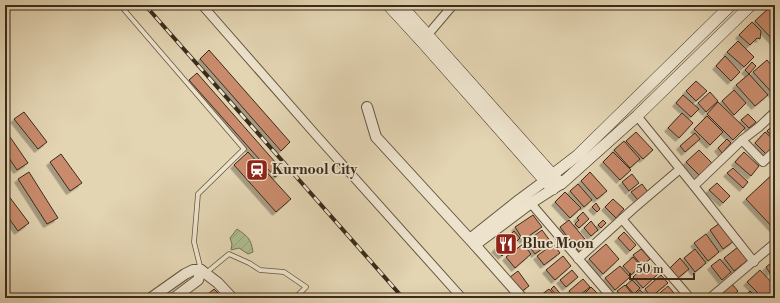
<svg xmlns="http://www.w3.org/2000/svg" width="780" height="303" viewBox="0 0 780 303" font-family="'Libre Bodoni',serif">
  <style>
    .garden { fill: url(#garden-furrows); stroke: #747456 }
    .building { fill: #c98b6c; stroke: #3a2b1b; filter: url(#shadow) }
    .lines { fill: none; stroke-linecap: round; stroke-linejoin: round }
    .service-casing { stroke: #645541; stroke-width: 5.5 }
    .minor-casing { stroke: #645541; stroke-width: 10 }
    .tertiary-casing { stroke: #645541; stroke-width: 12 }
    .secondary-casing { stroke: #3a2b1b; stroke-width: 12 }
    .service { stroke: #ede3cd; stroke-width: 4 }
    .minor { stroke: #ede3cd; stroke-width: 8 }
    .tertiary { stroke: #ede3cd; stroke-width: 10 }
    .secondary { stroke: #ede3cd; stroke-width: 11 }
    .rail-casing { stroke: #3a2b1b; stroke-width: 4 }
    .rail { stroke: #ede3cd; stroke-width: 2.5; stroke-dasharray: 8; stroke-linecap: butt }
    .labels { text-anchor: middle; dominant-baseline: central; stroke-width: 3.5; stroke-linejoin: round; paint-order: stroke }
    .poi-label { font-size: 14px; font-weight: bold; fill: #3a2b1b; stroke: #ede3cd; text-anchor: start }
  </style>
  <defs>
    <pattern id="garden-furrows" width="10" height="10" patternUnits="userSpaceOnUse"><rect width="10" height="10" fill="#aebe90"/><path d="M-1 1l2-2M0 10L10 0M9 11l2-2" fill="none" stroke="#96a37c"/></pattern>
    <filter id="shadow"><feDropShadow dx="-3.5" dy="3.5" stdDeviation="0" flood-color="#0004"/></filter>
  </defs>
  <rect width="100%" height="100%" fill="#e3d4b2"/>
  <filter id="stains"><feTurbulence type="fractalNoise" baseFrequency=".005" numOctaves="4"/><feColorMatrix values="0 0 0 0 .2 0 0 0 0 .09 0 0 0 0 .02 0 0 0 .5 -.17"/></filter>
  <radialGradient id="worn" r=".72"><stop offset=".6" stop-color="#630" stop-opacity="0"/><stop offset="1" stop-color="#630" stop-opacity=".3"/></radialGradient>
  <path class="garden" d="M237 229C247 236 251 238 253 252L248 254 239 248 231 250 232 244 230 238Z"/>
  <g class="building">
    <polygon points="772,5 775,5 775,42 755,21"/>
    <polygon points="752,22 761,31 760,39 757,38 750,45 739,35"/>
    <polygon points="738,41 754,57 744,67 727,52"/>
    <polygon points="209,50 290,142 281,151 200,59"/>
    <polygon points="725,56 740,72 731,81 716,66"/>
    <polygon points="767,60 775,70 775,96 753,72"/>
    <polygon points="752,62 756,66 749,74 745,70"/>
    <polygon points="197,73 283,171 275,177 189,80"/>
    <polygon points="749,74 768,95 755,106 736,85"/>
    <polygon points="696,81 707,91 696,101 686,91"/>
    <polygon points="734,90 746,103 734,115 722,101"/>
    <polygon points="710,92 718,101 706,112 698,103"/>
    <polygon points="683,95 699,109 691,117 676,103"/>
    <polygon points="718,102 745,128 733,140 707,114"/>
    <polygon points="24,112 47,142 38,149 14,119"/>
    <polygon points="682,113 693,123 679,138 668,128"/>
    <polygon points="748,114 756,122 749,128 741,120"/>
    <polygon points="707,116 723,132 710,145 694,129"/>
    <polygon points="775,123 775,140 767,131"/>
    <polygon points="636,132 653,150 643,159 626,141"/>
    <polygon points="765,132 775,141 775,144 766,154 755,143"/>
    <polygon points="695,133 700,139 685,152 680,146"/>
    <polygon points="10,137 28,163 17,170 5,152 5,141"/>
    <polygon points="727,139 731,143 722,153 718,148"/>
    <polygon points="624,141 640,159 630,168 614,150"/>
    <polygon points="699,150 713,164 700,176 686,162"/>
    <polygon points="248,152 291,199 276,212 234,165"/>
    <polygon points="613,152 631,170 620,180 603,162"/>
    <polygon points="744,152 759,166 751,176 735,162"/>
    <polygon points="61,154 82,183 70,191 50,162"/>
    <polygon points="733,168 748,182 743,188 727,173"/>
    <polygon points="29,172 58,218 47,224 18,179"/>
    <polygon points="590,172 607,191 597,199 581,181"/>
    <polygon points="775,172 775,230 746,199"/>
    <polygon points="632,174 639,183 629,191 622,182"/>
    <polygon points="717,183 730,196 723,203 709,190"/>
    <polygon points="578,184 592,200 584,207 570,191"/>
    <polygon points="642,184 648,192 638,200 631,192"/>
    <polygon points="5,191 29,223 18,231 5,213"/>
    <polygon points="565,192 581,208 570,218 555,202"/>
    <polygon points="613,199 624,209 616,218 605,207"/>
    <polygon points="596,203 600,209 597,212 592,207"/>
    <polygon points="583,212 589,219 579,228 575,224 579,220 577,218"/>
    <polygon points="533,215 542,227 523,240 515,227"/>
    <polygon points="569,220 589,244 579,252 560,227"/>
    <polygon points="603,220 606,223 601,228 598,225"/>
    <polygon points="591,221 598,230 591,236 584,228"/>
    <polygon points="720,223 734,241 723,249 710,230"/>
    <polygon points="542,230 551,242 535,254 526,242"/>
    <polygon points="514,231 520,238 502,256 495,249"/>
    <polygon points="624,232 636,245 630,251 618,238"/>
    <polygon points="706,234 719,252 708,261 694,243"/>
    <polygon points="523,244 531,254 515,268 506,257"/>
    <polygon points="553,244 560,253 544,265 537,256"/>
    <polygon points="606,244 619,259 603,274 589,259"/>
    <polygon points="738,247 748,260 734,271 724,258"/>
    <polygon points="641,249 650,259 642,266 633,255"/>
    <polygon points="695,249 706,263 695,272 684,258"/>
    <polygon points="563,256 571,266 555,280 546,270"/>
    <polygon points="633,257 641,266 631,275 623,266"/>
    <polygon points="680,258 689,269 678,278 670,268"/>
    <polygon points="720,259 731,272 722,280 711,266"/>
    <polygon points="775,260 775,269 770,273 766,267"/>
    <polygon points="648,263 658,274 643,288 633,277"/>
    <polygon points="620,266 630,277 615,290 605,278"/>
    <polygon points="572,270 578,277 566,287 560,280"/>
    <polygon points="760,270 775,286 775,289 765,298 763,298 747,282"/>
    <polygon points="518,271 529,286 521,292 510,277"/>
    <polygon points="661,275 668,283 651,297 645,289"/>
    <polygon points="583,279 590,287 576,298 575,298 569,291"/>
    <polygon points="632,280 640,288 634,294 626,285"/>
    <polygon points="731,283 738,291 730,298 714,298"/>
    <polygon points="625,285 633,295 629,298 623,298 617,291"/>
    <polygon points="554,286 562,296 559,298 551,289"/>
    <polygon points="668,286 678,298 654,298"/>
    <polygon points="591,287 602,298 580,298"/>
    <polygon points="214,289 220,295 217,298 210,298 207,295"/>
    <polygon points="549,289 556,297 555,298 544,298 541,295"/>
    <polygon points="640,290 647,298 631,298"/>
    <polygon points="750,291 757,298 743,298"/>
  </g>
  <g class="lines">
    <g class="service-casing">
      <g id="service">
        <polyline points="120,5 244,149 198,194 194,242 201,270"/>
        <polyline points="206,273 229,254 249,263 260,270 284,272 306,287 295,298"/>
      </g>
    </g>
    <g class="minor-casing">
      <g id="minor">
        <polyline points="202,5 316,135 462,298"/>
        <polyline points="425,38 453,5"/>
        <polyline points="637,116 694,186 754,262"/>
        <polyline points="742,140 763,162 775,151"/>
        <polyline points="694,186 742,140 759,127 775,112"/>
        <polyline points="528,200 612,298"/>
        <polyline points="622,219 690,298"/>
        <polyline points="578,259 633,209 680,169"/>
        <polyline points="710,298 775,243"/>
      </g>
    </g>
    <g class="tertiary-casing">
      <g id="tertiary">
        <polyline points="367,107 376,137 475,245 522,298"/>
        <polyline points="470,239 519,200 550,177"/>
        <polyline points="475,245 531,203 559,185"/>
        <polyline points="151,298 185,274 193,270 201,270 218,283 232,298"/>
        <polyline points="174,298 198,280 201,270"/>
      </g>
    </g>
    <g class="secondary-casing">
      <g id="secondary">
        <polyline points="388,5 422,42 545,181 553,189"/>
        <polyline points="401,5 561,184 637,116 751,5"/>
        <polyline points="552,175 578,155 731,5"/>
      </g>
    </g>
    <use href="#service" class="service"/>
    <use href="#minor" class="minor"/>
    <use href="#tertiary" class="tertiary"/>
    <use href="#secondary" class="secondary"/>
    <g class="rail-casing">
      <polyline id="rail" points="145,5 403,298"/>
    </g>
    <use href="#rail" class="rail"/>
  </g>
  <defs>
    <g id="station-square" transform="scale(1.15)"><rect x="-9" y="-9" width="18" height="18" rx="4" fill="#8f2418" stroke="#ede3cd"/><path d="M-3-6H3Q5-6 5-4V2Q5 4 3 4L4.5 6H3L1.5 4h-3L-3 6H-4.5L-3 4Q-5 4-5 2V-4Q-5-6-3-6ZM-3.5-4v3h7v-3ZM-3.5 1v1.5H-2V1ZM2 1v1.5H3.5V1Z" fill="#fff"/></g>
    <g id="restaurant-square" transform="scale(1.15)"><rect x="-9" y="-9" width="18" height="18" rx="4" fill="#8f2418" stroke="#ede3cd"/><path d="M-5-6h1v4h1v-4h1v4h1v-4h1v5L-1.5 .5V6h-2V.5L-5-1ZM5-6V6H3V1.5H1.5Q1.5-4 5-6Z" fill="#fff"/></g>
  </defs>
  <g fill-rule="evenodd">
    <use href="#station-square" x="257" y="170"/>
    <use href="#restaurant-square" x="506" y="244"/>
  </g>
  <g class="labels">
    <g class="poi-label">
      <text x="272" y="170">Kurnool City</text>
      <text x="522" y="244">Blue Moon</text>
    </g>
  </g>
  <rect width="780" height="303" fill="none" stroke="#e3d4b2" stroke-width="20"/>
  <rect x="6" y="6" width="768" height="291" fill="none" stroke="#3a2b1b" stroke-width="2"/>
  <rect x="10" y="10" width="760" height="283" fill="none" stroke="#3a2b1b"/>
  <path d="M630 273v6h64v-6" fill="none" stroke="#3a2b1b" stroke-width="2"/>
  <text x="636" y="273" font-size="12" fill="#3a2b1b" stroke="#ede3cd" stroke-width="3" paint-order="stroke">50 m</text>
  <rect width="100%" height="100%" filter="url(#stains)"/>
  <rect width="100%" height="100%" fill="url(#worn)"/>
</svg>
